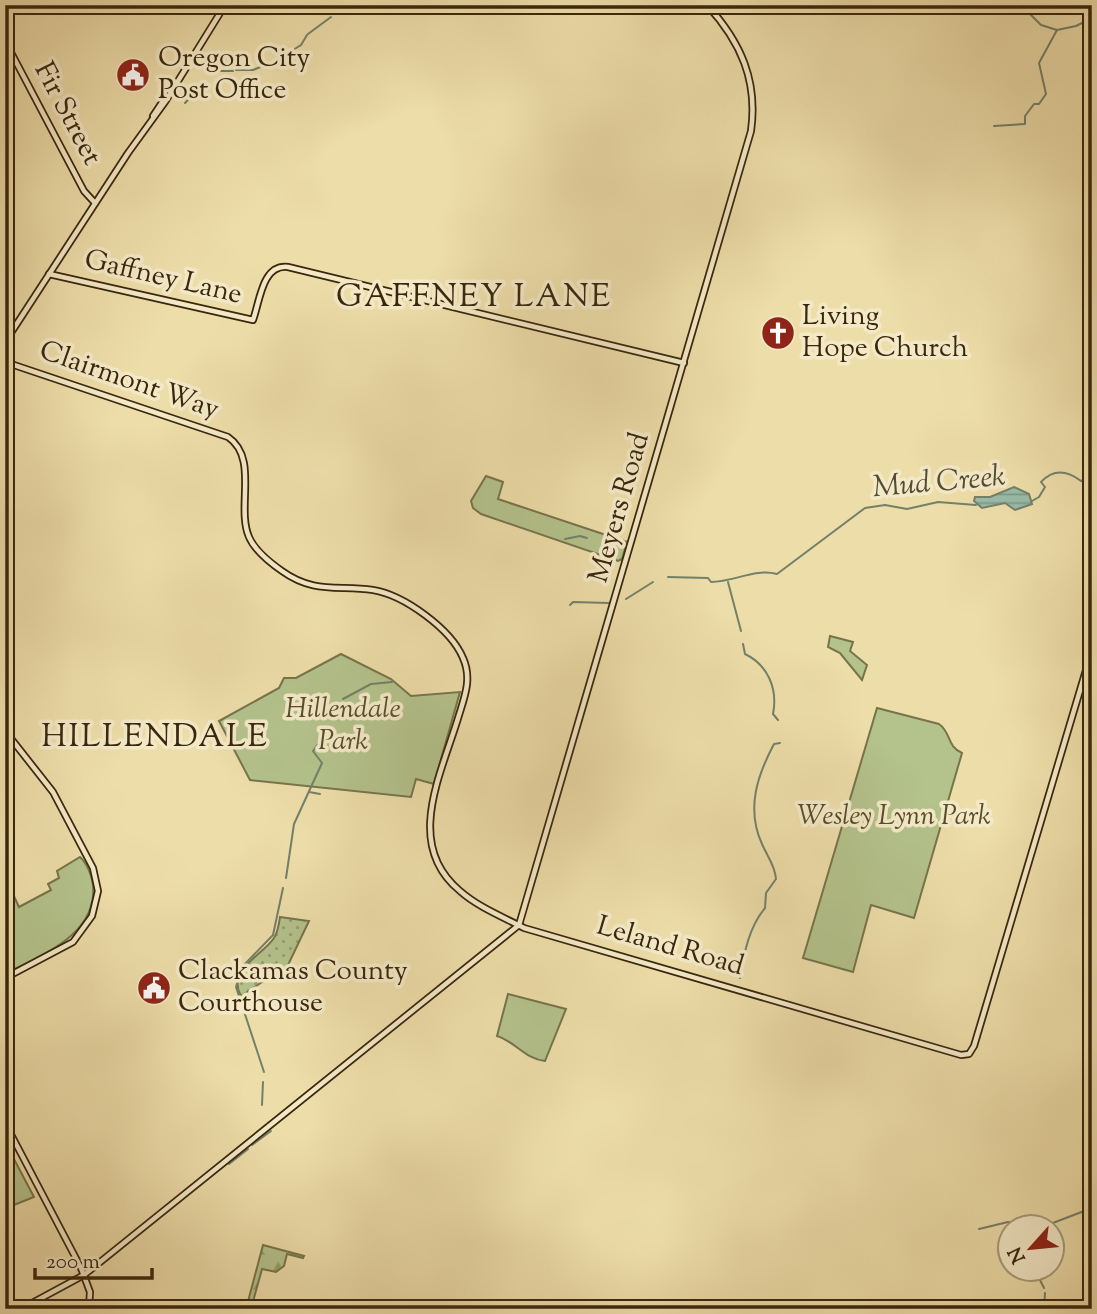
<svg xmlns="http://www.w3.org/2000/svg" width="1097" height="1314" viewBox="0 0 1097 1314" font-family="'Sorts Mill Goudy',serif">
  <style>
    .green { fill: #b4c28b; stroke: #77744c; stroke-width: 2 }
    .forest { fill: url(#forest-firs); stroke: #77744c; stroke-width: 2 }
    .garden { fill: url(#garden-dots); stroke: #77744c; stroke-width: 2 }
    .water { fill: url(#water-rules); stroke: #73806a; stroke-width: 2 }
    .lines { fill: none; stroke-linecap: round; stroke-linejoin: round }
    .stream { stroke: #73806a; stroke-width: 2 }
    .secondary-casing { stroke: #3a270c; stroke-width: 8 }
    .secondary { stroke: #f3e9c7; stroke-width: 4.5 }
    .labels { text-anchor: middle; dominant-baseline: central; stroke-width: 7; stroke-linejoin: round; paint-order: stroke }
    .poi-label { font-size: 28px; fill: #3a270c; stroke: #f3e9c7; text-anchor: start }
    .street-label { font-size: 28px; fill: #3a270c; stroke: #f3e9c7 }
    .park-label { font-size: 28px; font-style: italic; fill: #584e2c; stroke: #f3e9c7 }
    .water-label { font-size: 30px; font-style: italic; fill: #524c33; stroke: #f3e9c7 }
    .quarter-label { font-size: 32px; letter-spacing: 2px; fill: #3a270c; stroke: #f3e9c7 }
  </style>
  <defs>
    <pattern id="forest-firs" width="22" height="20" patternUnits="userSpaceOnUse" patternTransform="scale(1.75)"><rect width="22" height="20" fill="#b4c28b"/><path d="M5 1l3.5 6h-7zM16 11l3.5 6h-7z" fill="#939e70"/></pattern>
    <pattern id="garden-dots" width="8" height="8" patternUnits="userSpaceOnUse" patternTransform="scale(1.75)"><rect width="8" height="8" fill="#b4c28b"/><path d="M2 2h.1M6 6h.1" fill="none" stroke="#939e70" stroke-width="1.8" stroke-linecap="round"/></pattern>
    <pattern id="water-rules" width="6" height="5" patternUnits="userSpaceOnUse" patternTransform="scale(1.75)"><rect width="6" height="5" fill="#99bca8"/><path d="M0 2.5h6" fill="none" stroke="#7e9987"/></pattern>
  </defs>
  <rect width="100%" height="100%" fill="#eddda9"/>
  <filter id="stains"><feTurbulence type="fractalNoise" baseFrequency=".00286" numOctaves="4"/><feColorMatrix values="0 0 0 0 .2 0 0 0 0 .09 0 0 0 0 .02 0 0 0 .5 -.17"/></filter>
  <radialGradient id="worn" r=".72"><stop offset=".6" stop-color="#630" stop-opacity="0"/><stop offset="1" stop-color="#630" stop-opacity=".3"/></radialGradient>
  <g class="green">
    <polygon points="486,476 503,482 498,499 627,542 622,559 618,561 481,514 473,508 471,501"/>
    <polygon points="830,636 853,642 850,651 867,665 862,680 840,653 828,647"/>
    <polygon points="341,654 391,679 411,696 460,692 434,784 416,779 411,797 250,780 219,721 279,688 284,678 296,678"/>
    <path d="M877 708 939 724C951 732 947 747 962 753L914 918 871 905 853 972 803 958Z"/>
    <path d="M80 857C86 862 92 875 93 885 98 936 39 956 5 974V877L19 907 51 890 48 884 59 878 57 871Z"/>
    <path d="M508 994 566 1009 545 1061C525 1059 516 1042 497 1036Z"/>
    <polygon points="5,1142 34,1197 14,1205 11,1200 5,1203"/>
  </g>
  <polygon class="forest" points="263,1245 304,1256 303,1258 287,1254 284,1266 276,1272 262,1269 251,1309 246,1309"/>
  <path class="garden" d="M280 917 309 921 288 965 241 996C226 970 262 956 274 938 278 932 279 924 280 917Z"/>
  <polygon class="water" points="1014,487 1029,494 1032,504 1015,510 1005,503 982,508 974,501 975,497 990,497"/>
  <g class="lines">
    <g class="stream">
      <polyline points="1004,5 1030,14 1041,25 1057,30 1076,26 1092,18"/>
      <polyline points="336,13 346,5"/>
      <polyline points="308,34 331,17"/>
      <polyline points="280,58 301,45 307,35"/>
      <polyline points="236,70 253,70 270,63"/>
      <polyline points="221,71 233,71"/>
      <polyline points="181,88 193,94"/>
      <polyline points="185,103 202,85"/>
      <polyline points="994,126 1025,124 1025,116 1034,104 1039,104 1046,94 1039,63 1057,30"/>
      <path d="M1032 501 1039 497 1045 487 1041 482C1054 468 1068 471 1081 481L1092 476"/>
      <polyline points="565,539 580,536 587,538"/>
      <path d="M668 577 708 578 711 582C734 582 755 568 777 574L865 508 885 505 907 509 938 502 976 505"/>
      <polyline points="728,582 741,631"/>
      <polyline points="626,599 653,582"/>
      <polyline points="570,605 573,602 609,603"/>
      <path d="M743 644 745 654C768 665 778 689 773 714L778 720"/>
      <polyline points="343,699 371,684 392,682"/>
      <polyline points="309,792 320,794"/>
      <polyline points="286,878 294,824 322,763 313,751 318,744"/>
      <polyline points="232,967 235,967"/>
      <path d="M740 978C744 953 749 927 765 908L766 893 776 879C775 865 767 856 762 844 746 809 757 776 774 744L780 743"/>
      <polyline points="264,1072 236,987 242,967 273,935 283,888"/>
      <polyline points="262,1105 263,1082"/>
      <polyline points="252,1145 271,1131"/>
      <polyline points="229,1164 248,1149"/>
      <polyline points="979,1229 1008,1222 1045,1226 1092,1208"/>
      <polyline points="1036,1268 1036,1272"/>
      <polyline points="1038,1276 1044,1288"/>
      <polyline points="1044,1309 1045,1293"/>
    </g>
    <g class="secondary-casing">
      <g id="secondary">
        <polyline points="5,41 84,191 95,203"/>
        <polyline points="153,116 165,98"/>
        <path d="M49 274 253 320C260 301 262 264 288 267L684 363"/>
        <polyline points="5,342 128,153 165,102 225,5"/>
        <path d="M5 362 228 437C259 458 236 507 249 537 255 551 269 562 282 571 314 594 338 585 373 590 404 595 451 629 463 658 472 678 465 696 459 715 442 773 403 844 460 891 478 907 503 917 524 928L961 1055 969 1054 974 1046 1092 650"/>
        <polyline points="5,731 53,792 93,868 98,891 92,916 73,942 5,978"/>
        <polyline points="5,1123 81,1268 90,1292 89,1309"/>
        <polyline points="90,1303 113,1309"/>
        <path d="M21 1309 84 1275 519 925 751 131C758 81 741 42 707 5"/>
      </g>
    </g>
    <use href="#secondary" class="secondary"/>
  </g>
  <defs>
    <g id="civic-disc" transform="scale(1.75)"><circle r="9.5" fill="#8f2418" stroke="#f3e9c7"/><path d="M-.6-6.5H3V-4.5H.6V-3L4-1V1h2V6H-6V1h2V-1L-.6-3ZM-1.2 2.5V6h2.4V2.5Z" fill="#fff"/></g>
    <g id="church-disc" transform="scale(1.75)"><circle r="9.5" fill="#8f2418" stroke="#f3e9c7"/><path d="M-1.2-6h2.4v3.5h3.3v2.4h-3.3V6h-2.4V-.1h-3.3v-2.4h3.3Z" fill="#fff"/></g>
  </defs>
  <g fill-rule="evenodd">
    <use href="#civic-disc" x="133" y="75"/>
    <use href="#church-disc" x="778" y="333"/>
    <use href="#civic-disc" x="154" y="988"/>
  </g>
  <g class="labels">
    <g class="poi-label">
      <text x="158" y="59">Oregon City<tspan x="158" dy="32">Post Office</tspan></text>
      <text x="802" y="317">Living<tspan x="802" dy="32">Hope Church</tspan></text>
      <text x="178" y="972">Clackamas County<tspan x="178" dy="32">Courthouse</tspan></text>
    </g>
    <g class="street-label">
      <text transform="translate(67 114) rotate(62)">Fir Street</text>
      <text transform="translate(163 278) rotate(13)">Gaffney Lane</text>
      <text transform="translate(129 381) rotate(19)">Clairmont Way</text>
      <text transform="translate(620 508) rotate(-74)">Meyers Road</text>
      <text transform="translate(670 947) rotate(16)">Leland Road</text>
    </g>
    <g class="park-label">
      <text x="343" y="710">Hillendale<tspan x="343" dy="32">Park</tspan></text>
      <text x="894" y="817">Wesley Lynn Park</text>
    </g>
    <g class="water-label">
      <text transform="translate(939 483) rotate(-5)">Mud Creek</text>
    </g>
    <g class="quarter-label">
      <text x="474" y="298">GAFFNEY LANE</text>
      <text x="155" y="738">HILLENDALE</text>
    </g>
  </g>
  <rect width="1097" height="1314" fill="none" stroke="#eddda9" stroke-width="28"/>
  <rect x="7" y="7" width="1083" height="1300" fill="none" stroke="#3a270c" stroke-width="3.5"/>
  <rect x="14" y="14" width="1069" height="1286" fill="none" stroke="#3a270c" stroke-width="2"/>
  <g transform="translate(1031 1248) rotate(243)"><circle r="33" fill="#f3e9c7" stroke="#a99b7c" stroke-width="2"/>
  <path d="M0-5L12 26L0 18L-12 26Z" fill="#8f2418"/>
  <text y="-10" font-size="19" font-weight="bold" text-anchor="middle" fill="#3a270c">N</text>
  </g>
  <path d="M35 1268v10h117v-10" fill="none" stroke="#3a270c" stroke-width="3.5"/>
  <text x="46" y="1268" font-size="21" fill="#3a270c" stroke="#f3e9c7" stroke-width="5" paint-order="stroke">200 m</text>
  <rect width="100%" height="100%" filter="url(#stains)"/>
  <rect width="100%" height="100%" fill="url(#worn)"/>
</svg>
